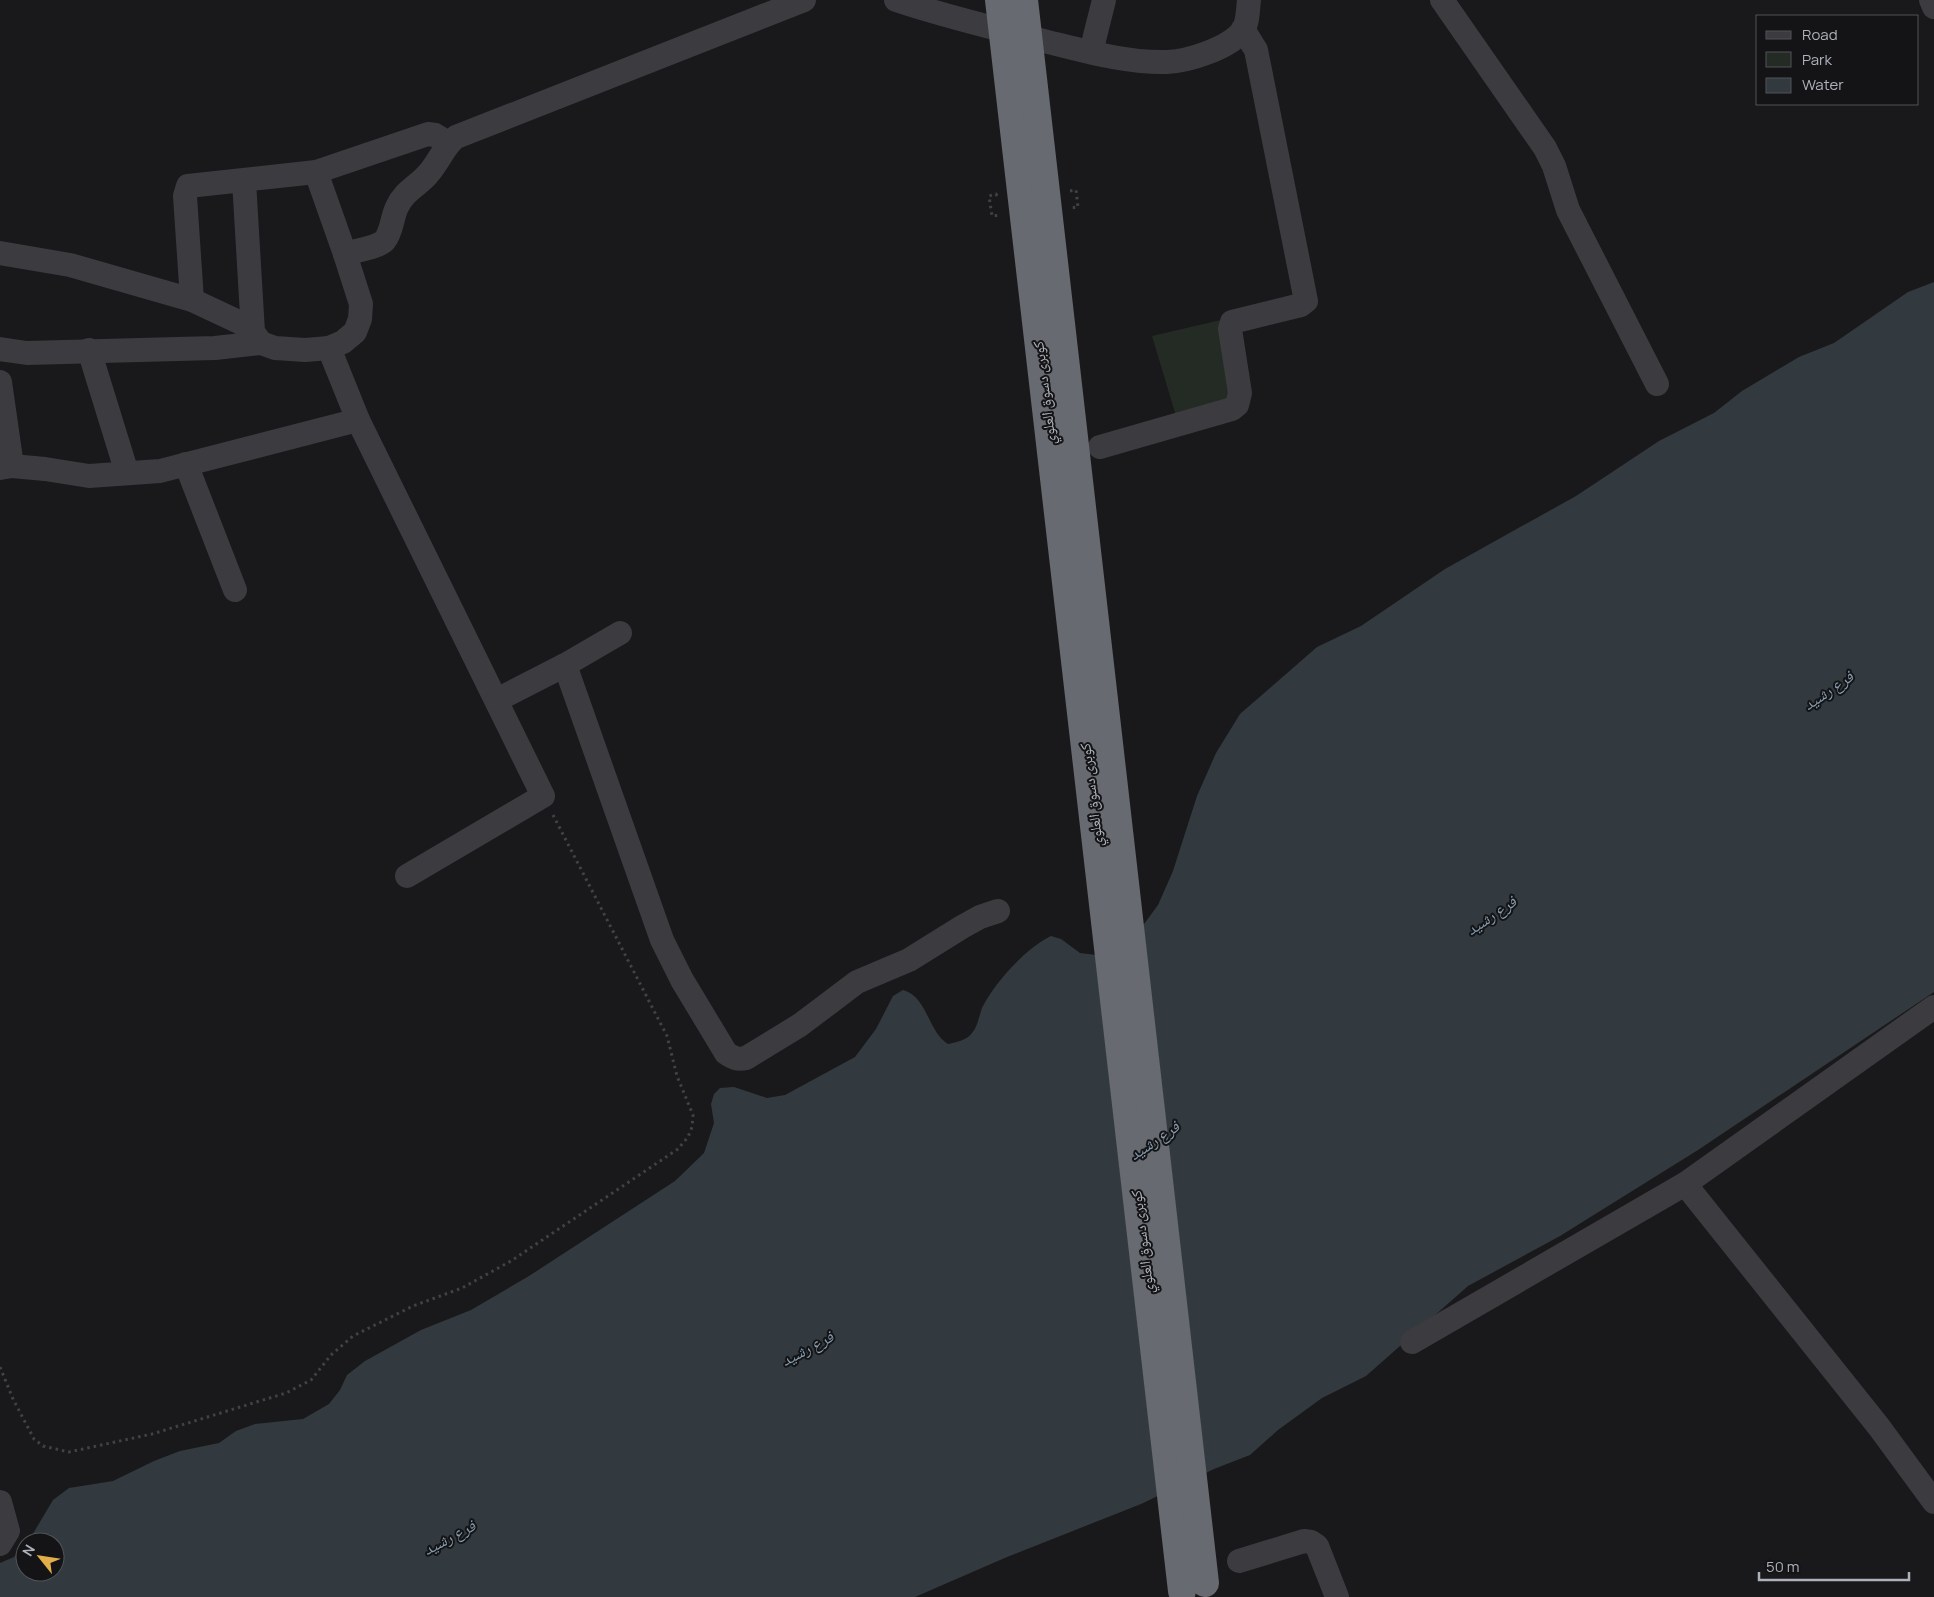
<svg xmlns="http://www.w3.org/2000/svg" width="1934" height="1597" viewBox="0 0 1934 1597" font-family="Manrope,'Noto Naskh Arabic',sans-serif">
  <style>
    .green { fill: #242b24 }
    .water { fill: #323a40 }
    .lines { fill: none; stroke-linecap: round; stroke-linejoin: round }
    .path { stroke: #414247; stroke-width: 3; stroke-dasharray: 2.5 4; stroke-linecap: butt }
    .street { stroke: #3b3b40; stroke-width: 24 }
    .highway-bridge { stroke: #676a70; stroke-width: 28 }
    .labels { text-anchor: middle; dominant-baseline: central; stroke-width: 4; stroke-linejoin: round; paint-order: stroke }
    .street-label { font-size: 15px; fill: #adb1ba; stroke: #141416 }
    .water-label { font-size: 16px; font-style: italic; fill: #879eb1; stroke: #141416 }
  </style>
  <rect width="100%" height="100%" fill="#19191b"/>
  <polygon class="green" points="1225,319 1239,394 1176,416 1152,336"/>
  <path class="water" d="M1934 282V992L1698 1150 1560 1236 1468 1286 1366 1376 1322 1398 1278 1430 1250 1455 1214 1469 1141 1504 1007 1557 915 1597H0V1563L14 1557 25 1545V1572H55V1542H28L53 1500 69 1488 113 1481 154 1461 180 1451 219 1443 236 1431 255 1424 303 1419 329 1404 340 1390 347 1375 365 1361 421 1330 471 1310 529 1276 675 1181 704 1153 714 1123 711 1104 714 1094 720 1088 734 1087 767 1098 785 1095 855 1057 876 1029 893 996 903 990C927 996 928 1032 948 1044 957 1042 967 1040 972 1033 978 1026 979 1016 982 1008 994 983 1026 948 1051 936L1061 939 1080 953 1096 955 1136 935 1158 905 1173 871 1197 796 1216 753 1240 714 1317 647 1361 626 1445 569 1576 496 1659 441 1714 413 1742 391 1799 357 1834 343 1908 292Z"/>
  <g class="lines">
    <g class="path">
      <polyline points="1070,191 1076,190 1078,207 1070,208"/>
      <polyline points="997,196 996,194 989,196 992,216 1001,215"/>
      <polyline points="0,1367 13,1399 34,1439 43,1446 69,1452 152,1434 286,1393 311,1380 331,1355 353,1336 413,1306 462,1288 511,1261 678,1149 688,1137 692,1127 693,1115 677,1076 667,1036 553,815"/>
    </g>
    <g class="street">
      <path d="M896 0C943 16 991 27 1040 40 1081 50 1124 63 1167 62 1189 61 1230 48 1243 30 1248 23 1248 8 1249 0"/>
      <polyline points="1442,0 1545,148 1554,166 1568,210 1657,384"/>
      <polyline points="1931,0 1934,7"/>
      <polyline points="1091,52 1104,0"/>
      <polyline points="316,172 345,254"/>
      <polyline points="244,181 253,332"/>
      <polyline points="0,253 70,265 192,300 241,323 253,332 261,343"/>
      <polyline points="192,300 185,196 188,186 316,172 428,134 435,135 448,143"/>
      <polyline points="329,348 358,420"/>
      <path d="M0 349 27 353 215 348 261 343 275 348 305 350 329 348 343 342 355 332 360 319 361 304 345 254C356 250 378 248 385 240 392 231 392 217 397 207 404 191 418 186 428 174 439 162 444 146 456 137L804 0"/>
      <polyline points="89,350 127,473"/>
      <polyline points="0,382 12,466"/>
      <polyline points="1100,447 1232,409 1237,405 1240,393 1230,329 1232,322 1301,305 1306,301 1256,50 1243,29"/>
      <polyline points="186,464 235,590"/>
      <polyline points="0,468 12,466 45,469 89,476 160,471 358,420 543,796 407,876"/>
      <path d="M565 665 662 940 682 980 726 1053C733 1058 738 1060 746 1058L800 1025 857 982 909 960 962 927 980 917 998 911"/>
      <polyline points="497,700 565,665 620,633"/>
      <polyline points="1685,1184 1879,1427 1934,1502"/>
      <polyline points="1412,1342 1685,1184 1934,1007"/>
      <polyline points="0,1502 8,1531 0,1544"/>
      <polyline points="1239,1561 1304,1541 1311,1542 1317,1546 1337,1597"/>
    </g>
    <g class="highway-bridge">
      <polyline points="999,0 1182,1591"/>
      <polyline points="1024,0 1205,1583"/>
    </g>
  </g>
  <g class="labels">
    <g class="street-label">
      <text transform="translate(1044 393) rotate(-97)">كوبرى دسوق العلوي</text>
      <text transform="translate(1091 795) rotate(-97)">كوبرى دسوق العلوي</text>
      <text transform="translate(1142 1242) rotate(-97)">كوبرى دسوق العلوي</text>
    </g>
    <g class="water-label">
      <text transform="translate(1828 690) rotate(-34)">فرع رشيد</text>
      <text transform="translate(1491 915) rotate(-34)">فرع رشيد</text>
      <text transform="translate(1154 1140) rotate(-34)">فرع رشيد</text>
      <text transform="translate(807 1348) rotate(-28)">فرع رشيد</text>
      <text transform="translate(449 1537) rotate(-28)">فرع رشيد</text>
    </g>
  </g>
  <rect x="1756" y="15" width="162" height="90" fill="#141416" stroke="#515358"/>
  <rect x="1766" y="31" width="25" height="8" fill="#3b3b40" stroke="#515358"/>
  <text x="1802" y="40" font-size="15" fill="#adb1ba">Road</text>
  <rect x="1766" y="52" width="25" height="15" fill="#242b24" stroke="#515358"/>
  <text x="1802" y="65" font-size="15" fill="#adb1ba">Park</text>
  <rect x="1766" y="78" width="25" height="15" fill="#323a40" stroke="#515358"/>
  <text x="1802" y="90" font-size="15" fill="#adb1ba">Water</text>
  <g transform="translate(40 1557) rotate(300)"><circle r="24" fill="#141416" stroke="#515358"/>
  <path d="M0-4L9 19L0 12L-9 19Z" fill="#e2ae4a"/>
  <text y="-8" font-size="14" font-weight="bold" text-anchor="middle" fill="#adb1ba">N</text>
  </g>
  <path d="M1759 1572v8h150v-8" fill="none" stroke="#adb1ba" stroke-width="2.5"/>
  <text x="1766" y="1572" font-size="15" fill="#adb1ba" stroke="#141416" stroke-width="4" paint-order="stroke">50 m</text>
</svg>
